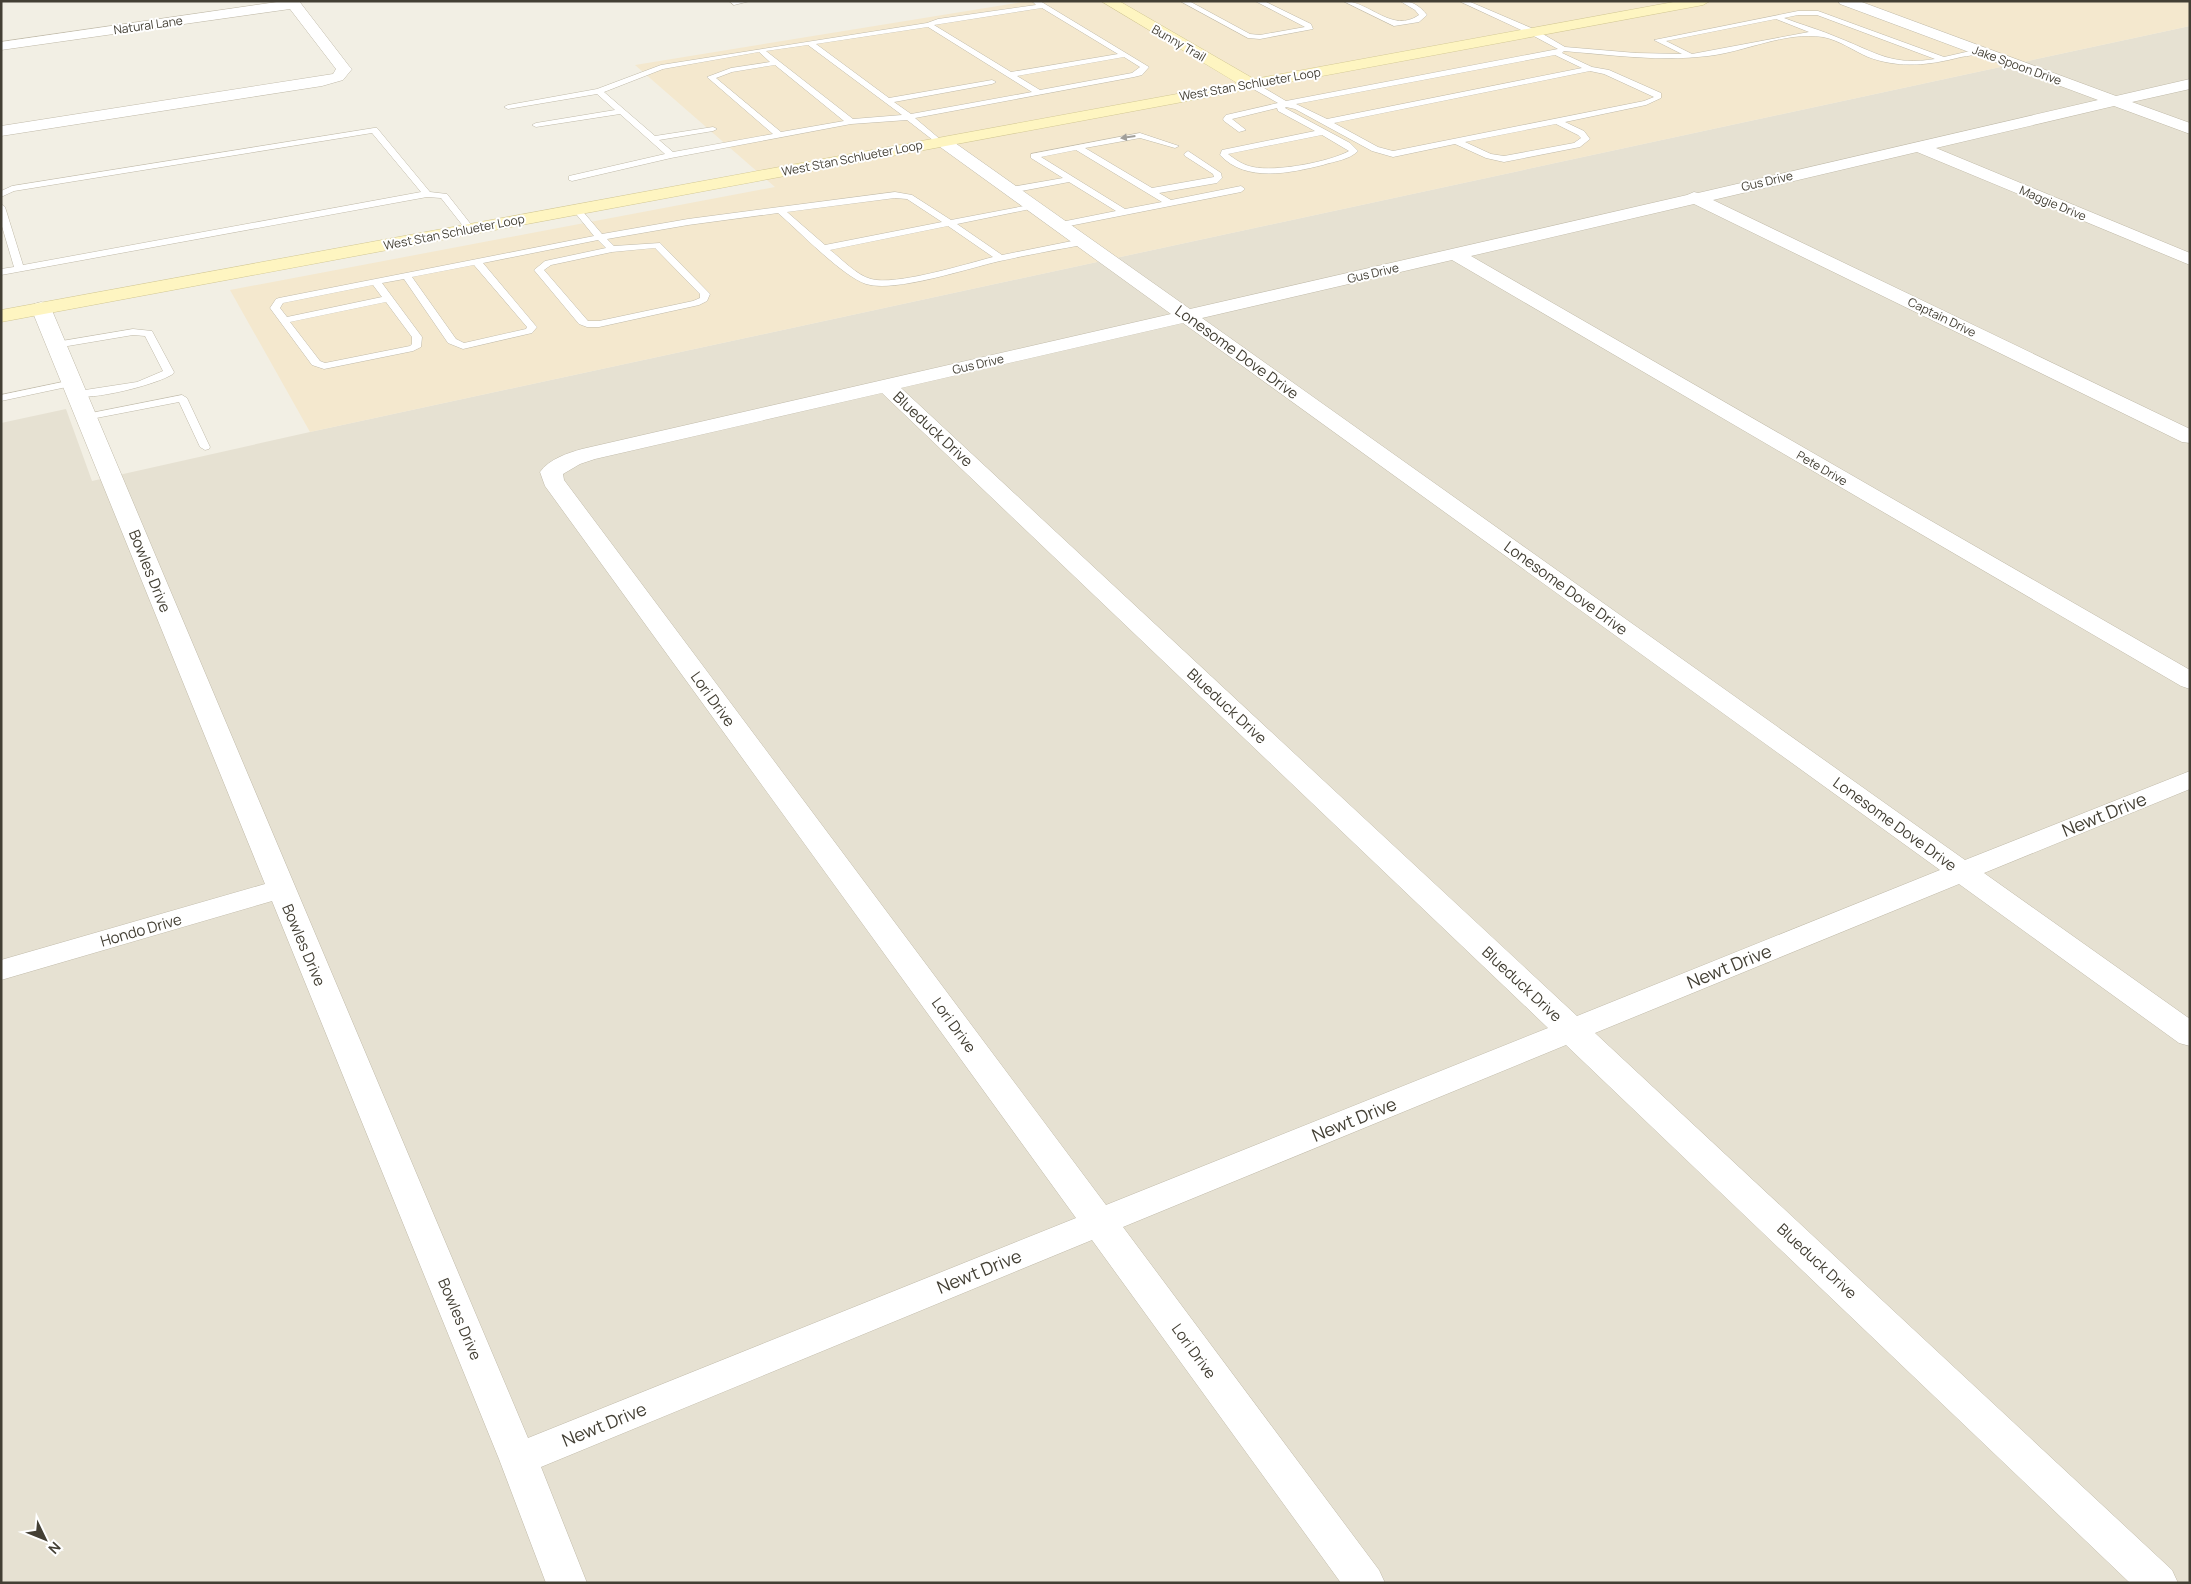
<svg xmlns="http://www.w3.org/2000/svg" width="2191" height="1584" viewBox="0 0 2191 1584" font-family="Manrope,sans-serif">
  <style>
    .residential { fill: #e6e1d2 }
    .commercial { fill: #f4e8ce }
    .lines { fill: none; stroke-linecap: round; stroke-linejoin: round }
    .lane-casing { stroke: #c0baa9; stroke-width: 1 }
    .street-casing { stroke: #c0baa9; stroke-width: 1 }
    .secondary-casing { stroke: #d2c793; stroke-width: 1 }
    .lane { fill: #fff; fill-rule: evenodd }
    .street { fill: #fff; fill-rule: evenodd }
    .secondary { fill: #fef5c1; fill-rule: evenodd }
    .oneway { fill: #a19f9a }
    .labels { text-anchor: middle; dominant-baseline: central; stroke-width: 4; stroke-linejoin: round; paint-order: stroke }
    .far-street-label { font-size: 12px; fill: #433f34; stroke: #fff }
    .street-label { font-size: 15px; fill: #433f34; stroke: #fff }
    .near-street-label { font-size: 18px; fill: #433f34; stroke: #fff }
  </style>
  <rect width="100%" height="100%" fill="#f2efe4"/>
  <polygon class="residential" points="2190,26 2190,1583 1,1583 1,423 66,409 92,481 310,432"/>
  <polygon class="commercial" points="1029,1 2190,1 2190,26 310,432 230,290 775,187 635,65"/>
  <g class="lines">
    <g class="lane-casing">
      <g id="lane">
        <polygon points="729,1 750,1 734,5"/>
        <path d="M1032 1H1040L1149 67 1142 75 1134 77 915 118 941 140 942 142 938 144 907 120 851 124 671 158 572 181 569 180V176L665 154 620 114 536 127 532 125 536 123 615 110 597 94 508 109 504 107 508 105 597 89 661 65 927 23 938 19 1036 5ZM1042 8 1118 54 1011 72 934 25ZM928 27 1032 92 911 114 894 102 992 84 996 82 992 80 889 98 816 44ZM808 45 902 115 853 119 766 51ZM759 52 770 62 731 68 707 77 773 134 673 152 659 140 713 131 717 129 713 127 655 136 604 92 663 69ZM1124 57 1140 67 1132 73 1040 90 1017 76ZM775 65 844 121 781 132 716 78 732 72Z"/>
        <polygon points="1180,1 1189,1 1250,34 1260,35 1305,27 1255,1 1264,1 1311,24 1313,29 1260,39 1248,38"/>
        <path d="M1343 1C1370 1 1392 34 1419 15L1415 10 1400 1C1412 1 1419 5 1427 15L1419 22 1394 26Z"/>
        <path d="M1459 1H1468L1536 30 1565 47 1636 53 1682 54 1654 40 1798 11H1818L1944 57 1979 49 1983 51C1977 55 1968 56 1961 57 1930 65 1900 69 1868 57 1854 51 1839 40 1823 37 1785 31 1745 52 1708 56 1660 62 1612 55 1564 51L1562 53 1592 67 1609 70 1661 93V98L1646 105 1565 122 1584 131 1590 139 1580 147 1504 162 1486 158 1455 144 1393 157 1372 151 1295 109 1286 107 1285 108 1350 143 1358 151C1349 160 1335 161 1323 165 1290 173 1246 183 1220 155L1222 150 1315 131 1278 111 1277 108 1232 119 1246 130 1239 132 1224 121 1223 119 1226 115 1278 103 1248 86V82H1254L1286 101 1558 49 1530 34ZM1798 15H1817L1935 59C1892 66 1877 53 1839 38 1821 30 1802 25 1784 18ZM1776 19 1809 32 1692 54 1666 41ZM1555 55 1582 68 1327 119 1296 104ZM1590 71 1604 74 1654 97 1644 101 1393 151 1378 147 1334 123ZM1556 124 1578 135 1581 138 1574 143 1504 156 1491 154 1465 142ZM1322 135 1349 151C1329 162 1275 172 1253 167 1243 165 1236 160 1228 154Z"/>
        <polygon points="374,128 377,128 430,192 447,194 473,227 473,231 467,231 441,198 427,197 1,275 1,269 14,267 1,223 1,204 5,207 23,265 421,192 372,133 14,191 1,197 1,191 12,186"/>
        <path d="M1140 133 1179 146 1175 148 1140 138 1085 148 1152 188 1214 177 1213 174 1185 156 1184 154 1188 151 1221 173 1222 178 1217 183 1159 193 1171 200 1241 186 1245 189 1241 192 1059 228 1056 227V223L1116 211 1069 182 1011 193 1007 190 1011 187 1063 178 1031 158V154ZM1076 150 1162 202 1125 209 1041 157Z"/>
        <path d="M895 192 912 195 951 220 1035 204V208L957 224 1002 255 1082 239 1087 242 1082 245C1055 250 1027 255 1000 261 969 268 895 293 866 284 842 276 799 231 778 213L688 225 607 239 614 246 660 243 710 294 707 301 699 305 599 327H587L579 324 534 270 545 261 606 248 598 240 483 263 535 325 537 327 532 333 463 349 448 343 404 279 382 283 422 337 421 347 413 351 324 369 312 365 270 308 276 299 279 298 594 236 572 209 576 206 579 207 602 234 688 219ZM895 198 907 199 942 222 825 245 787 212ZM948 226 993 257C966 264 895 286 871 279 856 275 842 259 830 250ZM655 248 700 294V298L693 301 599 321H588L544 270 551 265 612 252ZM474 265 527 327 526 329 464 343 456 339 412 277ZM373 285 382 297 287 317 280 308 283 303ZM386 302 412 337V344L410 346 325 363 320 361 290 322Z"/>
        <path d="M133 329 152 331 174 372 173 374C156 385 91 401 72 396V392L137 382 163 371 145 336 133 335 56 348 51 345 56 342Z"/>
        <polygon points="72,380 76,381 76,385 1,401 1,395"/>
        <polygon points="182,395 187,398 210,447 209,449 205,450 200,447 179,402 86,420 81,417 86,414"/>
      </g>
    </g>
    <g class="street-casing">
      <g id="street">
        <polygon points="284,1 299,1 349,66 352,69 343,80 322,86 1,136 1,126 333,74 336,69 290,9 1,50 1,42"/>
        <path d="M1838 1H1859L2116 96 2190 79V89L2132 102 2190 123V134L2114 106 1936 148 2190 253V265L1917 152 1713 200 2190 429V443L2182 442 1694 204 1471 256 2190 670V689L2181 686 1452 260 1202 318 1965 860 2190 771V789L1984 873 2190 1019V1046L2179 1043 1959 884 1595 1033 2172 1570 2178 1583H2130L1566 1045 1123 1227 1379 1570 1385 1583H1341L1092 1240 541 1467 587 1583H546L499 1459 272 901 1 980V960L265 884 31 308 34 304 41 302 48 304 51 308 528 1438 1076 1218 545 486 540 472C549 459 568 453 582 449L1171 314 936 144 934 141 936 138H948L1190 309 1687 195 1694 192 1698 193 2098 100 1840 4ZM1183 323 1940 870 1577 1016 901 388ZM882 393 1548 1028 1106 1205 564 480 563 474 580 464 595 459Z"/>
      </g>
    </g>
    <g class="secondary-casing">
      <polygon id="secondary" points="1101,1 1119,1 1254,79 1679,1 1710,1 1703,5 1,322 1,310 1237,83"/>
    </g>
    <use href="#lane" class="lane"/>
    <use href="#street" class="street"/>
    <use href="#secondary" class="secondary"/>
  </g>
  <defs><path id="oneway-solid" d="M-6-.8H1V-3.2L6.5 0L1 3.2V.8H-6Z" transform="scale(1.25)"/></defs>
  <use class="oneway" href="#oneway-solid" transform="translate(1128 137) rotate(172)"/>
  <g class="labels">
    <g class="far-street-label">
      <text transform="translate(148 25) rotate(-8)">Natural Lane</text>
      <text transform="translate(1179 43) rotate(30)">Bunny Trail</text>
      <text transform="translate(2017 65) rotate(20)">Jake Spoon Drive</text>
      <text transform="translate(1250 84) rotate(-10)">West Stan Schlueter Loop</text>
      <text transform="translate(852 158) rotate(-11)">West Stan Schlueter Loop</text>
      <text transform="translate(1767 181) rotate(-13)">Gus Drive</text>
      <text transform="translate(2053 203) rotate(23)">Maggie Drive</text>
      <text transform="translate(454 232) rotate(-11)">West Stan Schlueter Loop</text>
      <text transform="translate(1373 273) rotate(-13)">Gus Drive</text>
      <text transform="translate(1942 317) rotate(26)">Captain Drive</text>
      <text transform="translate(978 364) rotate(-13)">Gus Drive</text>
      <text transform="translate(1822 468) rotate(30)">Pete Drive</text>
    </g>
    <g class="street-label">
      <text transform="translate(1237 352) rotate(36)">Lonesome Dove Drive</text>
      <text transform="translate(933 429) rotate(43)">Blueduck Drive</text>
      <text transform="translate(150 571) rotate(68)">Bowles Drive</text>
      <text transform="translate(1566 588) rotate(36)">Lonesome Dove Drive</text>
      <text transform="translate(713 699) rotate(54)">Lori Drive</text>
      <text transform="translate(1227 706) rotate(43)">Blueduck Drive</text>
      <text transform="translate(1895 824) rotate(36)">Lonesome Dove Drive</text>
      <text transform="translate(141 930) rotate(-16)">Hondo Drive</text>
      <text transform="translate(304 945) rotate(67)">Bowles Drive</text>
      <text transform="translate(1522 984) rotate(43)">Blueduck Drive</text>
      <text transform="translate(954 1025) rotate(54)">Lori Drive</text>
      <text transform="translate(1817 1261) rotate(43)">Blueduck Drive</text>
      <text transform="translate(460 1319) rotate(67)">Bowles Drive</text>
      <text transform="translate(1194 1351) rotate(54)">Lori Drive</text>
    </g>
    <g class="near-street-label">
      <text transform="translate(2104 814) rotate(-22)">Newt Drive</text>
      <text transform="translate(1729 966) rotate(-22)">Newt Drive</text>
      <text transform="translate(1354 1119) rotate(-22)">Newt Drive</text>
      <text transform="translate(979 1271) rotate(-22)">Newt Drive</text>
      <text transform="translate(604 1424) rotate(-22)">Newt Drive</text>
    </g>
  </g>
  <rect width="2191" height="1584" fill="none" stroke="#433f34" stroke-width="5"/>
  <g transform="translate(45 1539) rotate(133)" stroke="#ffffff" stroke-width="4" paint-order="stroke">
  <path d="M0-4L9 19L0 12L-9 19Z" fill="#433f34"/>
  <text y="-8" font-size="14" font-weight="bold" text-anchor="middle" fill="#433f34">N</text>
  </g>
</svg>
